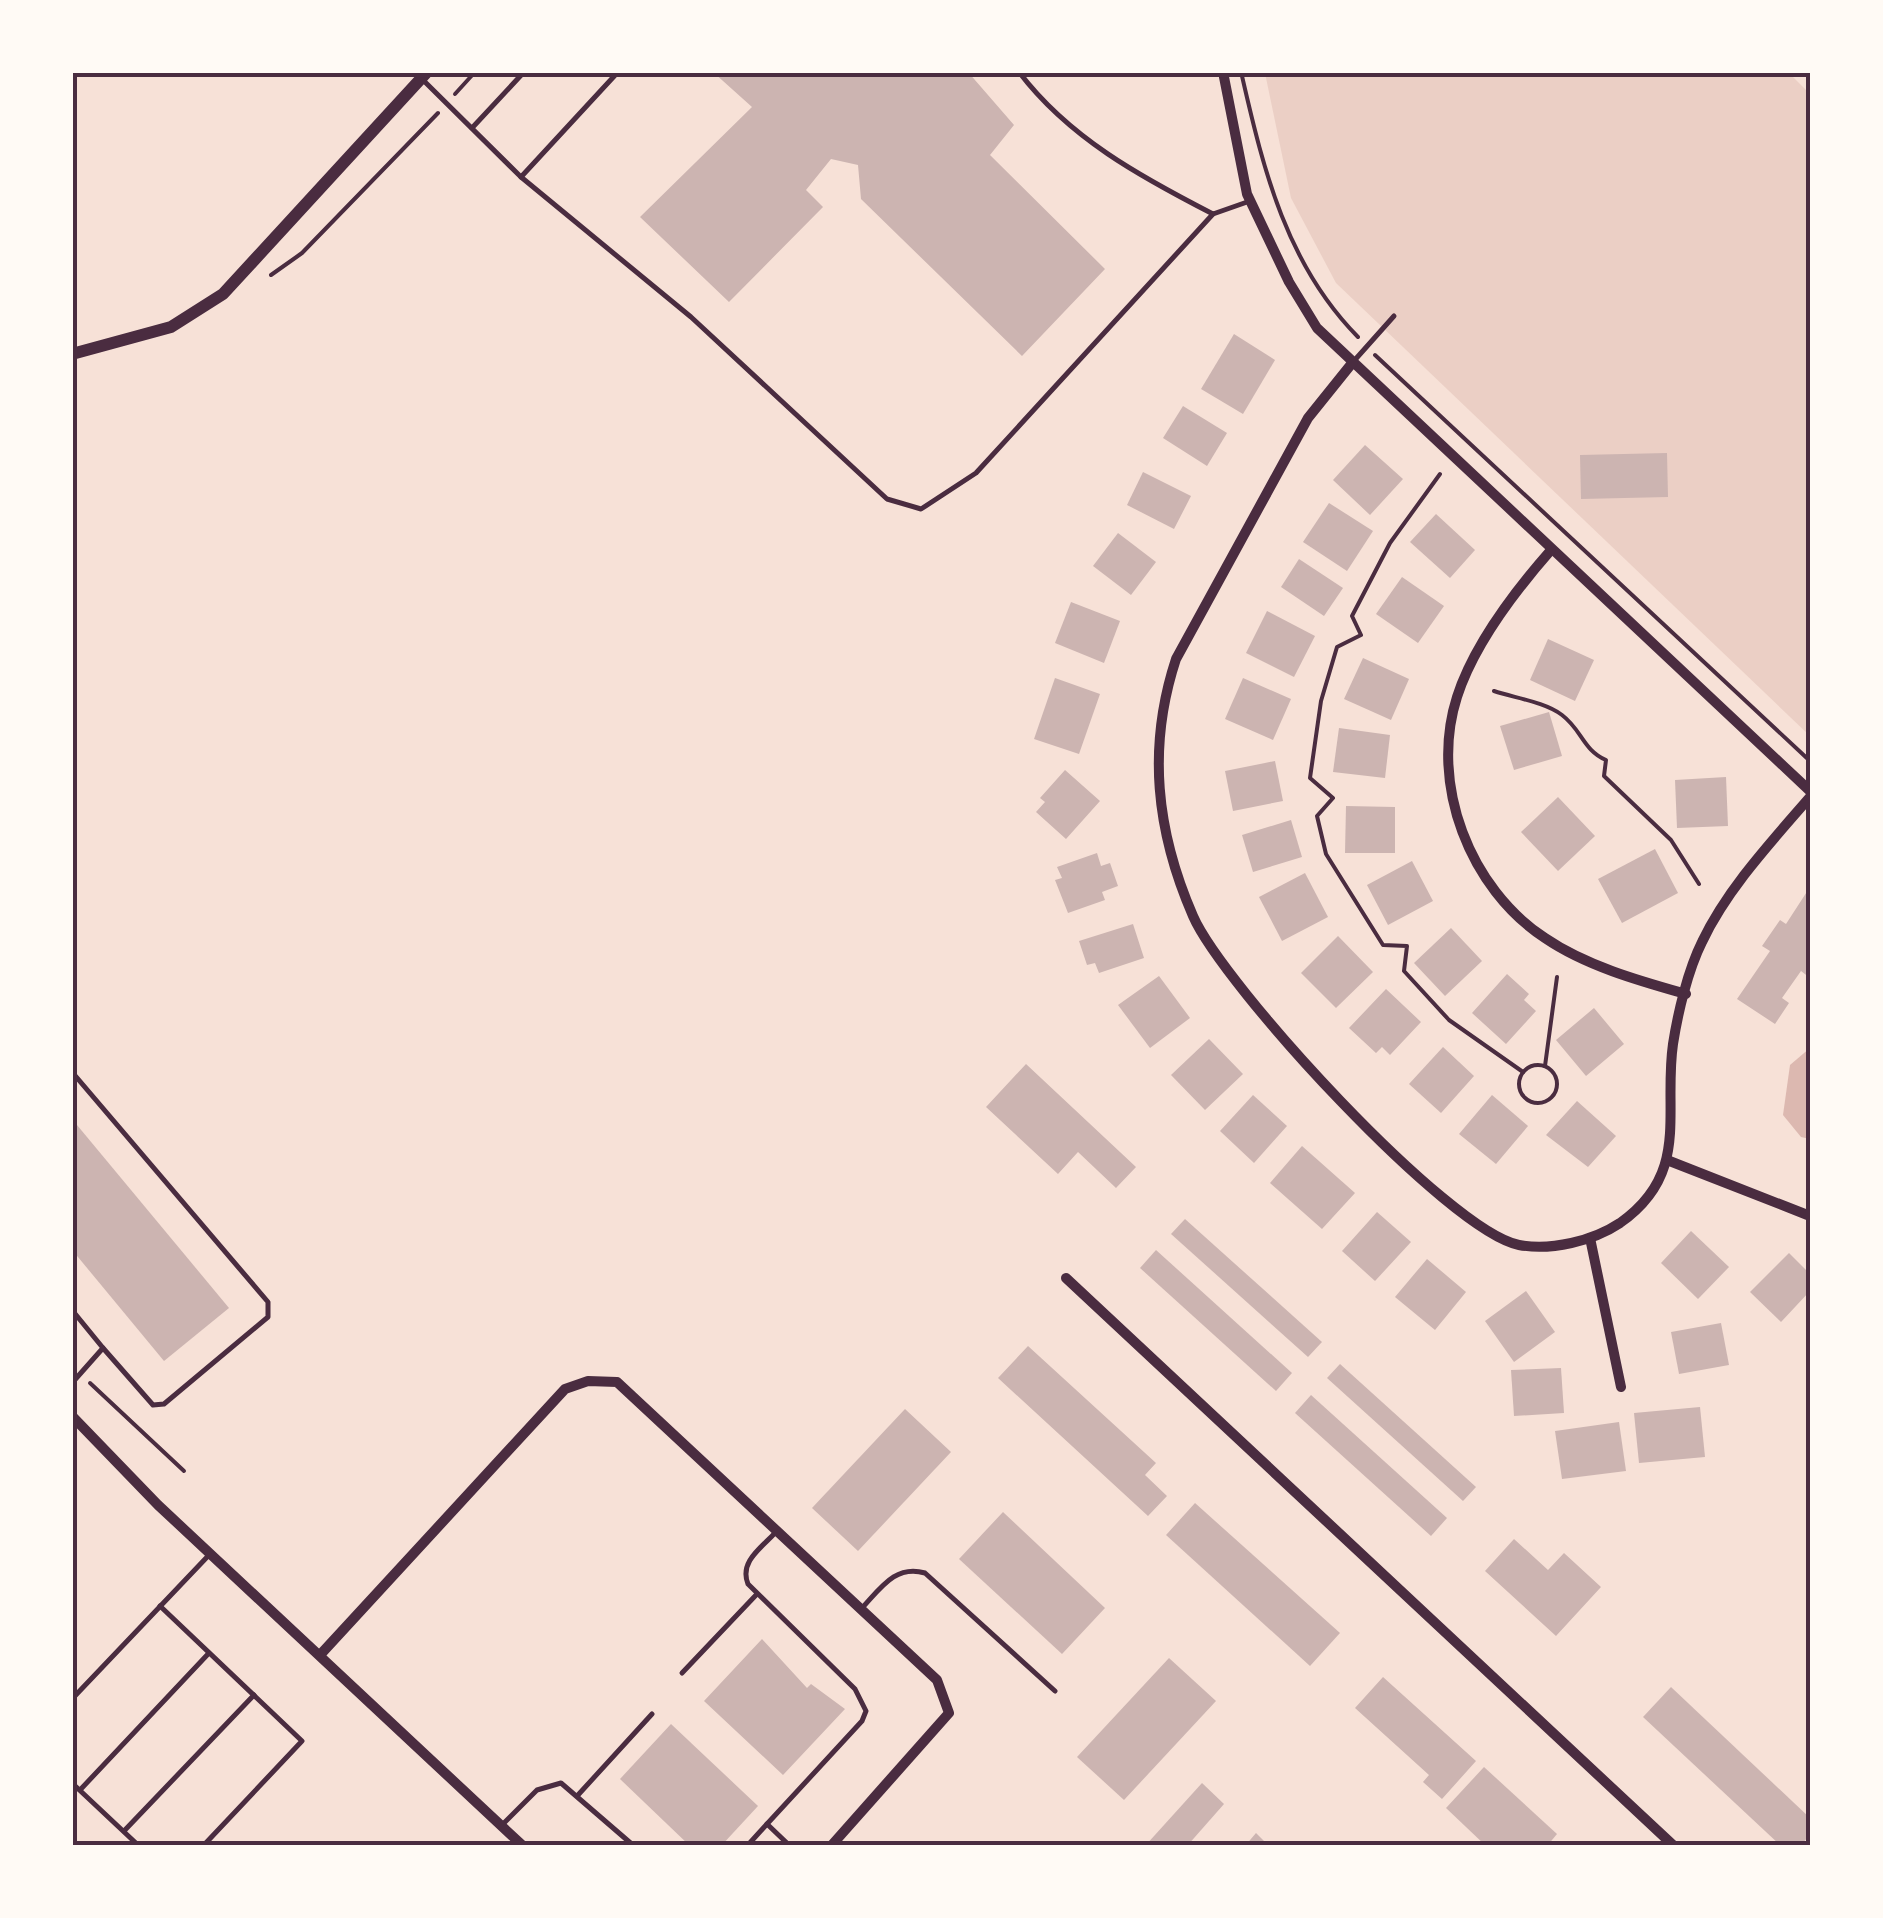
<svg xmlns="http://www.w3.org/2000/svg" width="1883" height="1918" viewBox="0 0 1883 1918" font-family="'Libre Baskerville',serif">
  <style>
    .green { fill: #ebcfc5 }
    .water { fill: #dcb8b0 }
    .building { fill: #ccb4b1 }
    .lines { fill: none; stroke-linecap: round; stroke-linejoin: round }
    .path { stroke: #4a2c40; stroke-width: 4 }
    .service { stroke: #4a2c40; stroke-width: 5 }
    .minor { stroke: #4a2c40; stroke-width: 10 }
    .tertiary { stroke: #4a2c40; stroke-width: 12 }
    .neatline { fill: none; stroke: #4a2c40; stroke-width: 4 }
  </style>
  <rect width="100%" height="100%" fill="#f7e1d7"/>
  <polygon class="green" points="1788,72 1810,94 1810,736 1336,283 1291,198 1265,73"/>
  <polygon class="water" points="1810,1048 1810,1139 1801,1137 1783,1115 1790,1065"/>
  <g class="building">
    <polygon points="713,72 968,72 1014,125 990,155 1105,269 1022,356 861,199 858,165 831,159 806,190 823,207 729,302 640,217 752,107"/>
    <polygon points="1234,334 1275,360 1243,414 1201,389"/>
    <polygon points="1183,406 1227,433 1207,466 1163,438"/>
    <polygon points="1365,445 1403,479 1370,515 1333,480"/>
    <polygon points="1667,453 1668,497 1581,499 1580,455"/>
    <polygon points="1143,472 1191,496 1174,529 1127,505"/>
    <polygon points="1329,503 1373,531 1347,571 1303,542"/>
    <polygon points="1436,514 1475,550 1450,578 1410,542"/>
    <polygon points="1118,533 1156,562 1131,595 1093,566"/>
    <polygon points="1299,559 1343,588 1324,616 1281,587"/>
    <polygon points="1402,577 1444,606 1418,643 1376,614"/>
    <polygon points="1071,602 1120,621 1104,663 1055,643"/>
    <polygon points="1267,611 1315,636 1294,677 1246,653"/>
    <polygon points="1548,639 1594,660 1575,701 1530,680"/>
    <polygon points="1363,658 1409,679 1391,720 1344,699"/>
    <polygon points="1055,678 1100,694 1079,754 1034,739"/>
    <polygon points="1243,678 1291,699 1273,740 1225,719"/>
    <polygon points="1549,712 1562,756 1514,770 1500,726"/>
    <polygon points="1339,728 1390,735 1385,778 1333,772"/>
    <polygon points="1275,761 1283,801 1233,811 1225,771"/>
    <polygon points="1065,770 1100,801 1066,839 1036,812 1045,802 1040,798"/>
    <polygon points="1726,777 1728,826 1677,828 1675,780"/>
    <polygon points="1558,797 1595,836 1558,871 1521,832"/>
    <polygon points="1346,806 1395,807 1395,853 1345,853"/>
    <polygon points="1291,820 1302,857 1253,872 1242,835"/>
    <polygon points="1655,849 1678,893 1622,923 1598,879"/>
    <polygon points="1097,853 1101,866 1110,863 1118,886 1102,892 1105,900 1068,913 1055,880 1062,878 1057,867"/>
    <polygon points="1412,861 1433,901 1388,925 1367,885"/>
    <polygon points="1305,873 1328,917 1282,941 1259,897"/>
    <polygon points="1810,887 1810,978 1801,971 1782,998 1789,1003 1775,1024 1737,999 1770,951 1762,946 1780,920 1786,924"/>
    <polygon points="1133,924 1144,958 1099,973 1095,963 1087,965 1079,941"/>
    <polygon points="1451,928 1482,961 1445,996 1414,963"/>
    <polygon points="1338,936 1373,972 1336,1008 1301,973"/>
    <polygon points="1507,974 1529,994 1524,1000 1536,1011 1506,1044 1472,1013"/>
    <polygon points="1159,976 1190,1018 1150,1048 1118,1005"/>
    <polygon points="1386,989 1421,1022 1390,1055 1382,1047 1376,1053 1349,1028"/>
    <polygon points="1594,1008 1624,1044 1586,1076 1556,1040"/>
    <polygon points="1209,1039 1243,1074 1205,1110 1171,1075"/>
    <polygon points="1443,1047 1474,1076 1441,1113 1409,1084"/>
    <polygon points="1026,1064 1136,1167 1116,1188 1078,1152 1058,1174 986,1107"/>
    <polygon points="1253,1095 1287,1126 1254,1163 1220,1131"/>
    <polygon points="1492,1095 1528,1126 1496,1164 1459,1134"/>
    <polygon points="1577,1101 1616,1136 1588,1167 1546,1135"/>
    <polygon points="72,1119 229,1308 164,1361 73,1251"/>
    <polygon points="1302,1146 1355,1193 1322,1229 1270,1183"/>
    <polygon points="1377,1212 1411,1242 1375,1281 1342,1251"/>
    <polygon points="1185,1219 1322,1342 1308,1357 1171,1234"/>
    <polygon points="1691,1231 1729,1267 1698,1299 1661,1263"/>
    <polygon points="1156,1250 1292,1373 1276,1391 1140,1268"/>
    <polygon points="1789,1253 1810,1274 1810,1291 1781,1322 1750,1292"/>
    <polygon points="1427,1259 1466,1292 1435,1330 1395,1297"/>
    <polygon points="1526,1291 1555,1332 1514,1362 1485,1321"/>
    <polygon points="1721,1323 1729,1365 1679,1374 1671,1332"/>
    <polygon points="1028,1346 1156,1463 1145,1475 1167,1496 1148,1516 998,1378"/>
    <polygon points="1340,1364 1476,1487 1463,1501 1327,1378"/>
    <polygon points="1561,1368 1564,1413 1514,1416 1511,1370"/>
    <polygon points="1311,1395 1447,1518 1431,1536 1295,1413"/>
    <polygon points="1700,1407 1705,1457 1639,1463 1634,1413"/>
    <polygon points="905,1409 951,1452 858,1551 812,1508"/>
    <polygon points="1619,1422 1626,1471 1562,1479 1555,1431"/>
    <polygon points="1195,1503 1340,1633 1310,1666 1166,1535"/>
    <polygon points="1003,1512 1105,1608 1062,1654 959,1559"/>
    <polygon points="1514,1539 1548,1570 1564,1553 1601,1587 1556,1636 1485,1571"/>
    <polygon points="762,1639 807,1688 811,1684 845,1709 783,1775 704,1701"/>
    <polygon points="1169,1658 1216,1701 1124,1800 1077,1757"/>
    <polygon points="1383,1677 1476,1761 1442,1799 1423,1782 1429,1775 1355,1708"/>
    <polygon points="1671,1687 1810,1818 1810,1835 1800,1846 1781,1846 1643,1717"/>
    <polygon points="671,1724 758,1806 721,1846 690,1846 620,1779"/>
    <polygon points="1484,1767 1557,1834 1547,1846 1486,1846 1446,1808"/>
    <polygon points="1202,1783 1224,1804 1187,1846 1145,1846"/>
    <polygon points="1256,1833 1269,1846 1245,1846"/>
  </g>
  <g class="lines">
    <g class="path">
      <path d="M1242 76C1264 172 1287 265 1358 337"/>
      <polyline points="455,94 475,72"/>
      <polyline points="271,275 302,253 438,113"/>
      <polyline points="1375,355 1810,761"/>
      <polyline points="1440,474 1390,543 1352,616 1361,635 1337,647 1321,701 1310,778 1333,798 1317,816 1326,854 1383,945 1407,946 1404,971 1449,1020 1523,1072"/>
      <path d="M1494 691C1515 698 1545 702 1562 715 1582 730 1583 750 1606 760L1604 776 1671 840 1699 884"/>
      <circle cx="1538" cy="1084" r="19"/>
      <polyline points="1545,1066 1557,977"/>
      <polyline points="90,1383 184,1471"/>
    </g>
    <g class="service">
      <path d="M1019 72C1069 138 1141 177 1213 214L1250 201"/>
      <polyline points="424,81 521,177 618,72"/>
      <polyline points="472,128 524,72"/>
      <polyline points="521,177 691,317 887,499 921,509 976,473 1213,214"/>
      <polyline points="1353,362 1394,316"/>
      <polyline points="72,1072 268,1302 268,1317 164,1404 153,1405 103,1348"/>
      <polyline points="72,1310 103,1348 72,1383"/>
      <path d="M775 1533C761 1548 739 1562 748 1584L855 1689 866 1711 862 1721 767 1824 790 1846"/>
      <polyline points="160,1606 302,1741 203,1846"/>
      <path d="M861 1609C880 1589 895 1564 925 1573L1055 1691"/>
      <polyline points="682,1673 757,1594"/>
      <polyline points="72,1699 209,1555"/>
      <polyline points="72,1783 139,1846"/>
      <polyline points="80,1790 209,1653"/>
      <polyline points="578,1795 652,1714"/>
      <polyline points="502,1825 537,1790 561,1783 634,1846"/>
      <polyline points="124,1831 254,1695"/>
      <polyline points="747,1846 767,1824"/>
    </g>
    <g class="minor">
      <polyline points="1223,72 1247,194 1289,282 1317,328 1810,791"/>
      <path d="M1353 362 1308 418 1176 659C1147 747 1156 831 1193 916 1223 985 1448 1231 1519 1245 1551 1251 1593 1241 1620 1223 1691 1173 1663 1113 1673 1044 1678 1012 1688 970 1702 942 1727 889 1772 841 1810 797"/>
      <path d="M1551 550C1515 591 1474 644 1457 697 1429 784 1470 889 1545 938 1586 966 1640 981 1686 994"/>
      <polyline points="1667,1160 1810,1216"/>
      <polyline points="1590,1238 1621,1387"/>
      <polyline points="1066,1278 1674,1846"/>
      <polyline points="72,1416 158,1505 523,1846"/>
      <polyline points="320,1655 565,1389 588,1381 617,1382 937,1680 949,1713 831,1846"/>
    </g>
    <polyline class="tertiary" points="72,354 171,327 223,294 427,72"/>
  </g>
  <rect width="1883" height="1918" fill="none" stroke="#fffaf5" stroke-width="150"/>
  <rect x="75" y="75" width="1733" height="1768" class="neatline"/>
</svg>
